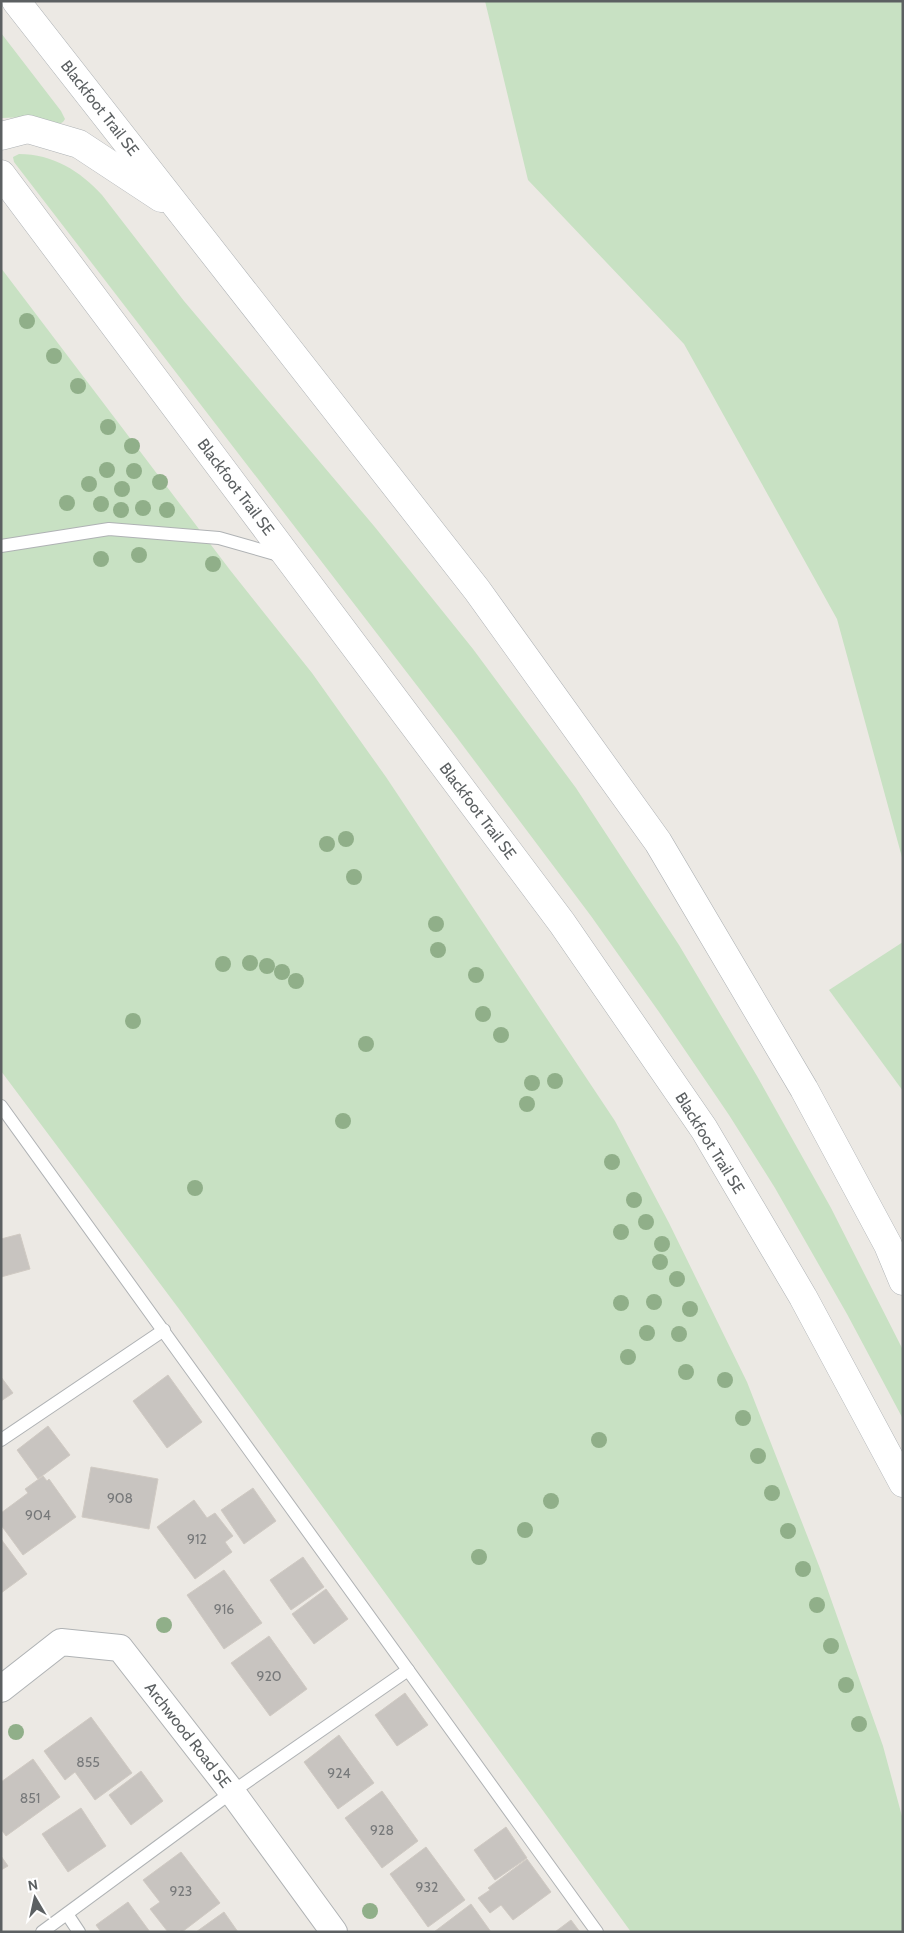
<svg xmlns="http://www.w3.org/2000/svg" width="904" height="1933" viewBox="0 0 904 1933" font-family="Cabin,sans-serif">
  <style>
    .green { fill: #c8e1c3 }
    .building { fill: #c8c4c0; stroke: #d0cac3 }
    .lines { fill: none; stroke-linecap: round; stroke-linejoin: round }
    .service-casing { stroke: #afb2b4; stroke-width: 14 }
    .minor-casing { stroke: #afb2b4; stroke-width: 28 }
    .secondary-casing { stroke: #aeb2b5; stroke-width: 29 }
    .service { stroke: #fff; stroke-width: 12 }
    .minor { stroke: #fff; stroke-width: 26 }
    .secondary { stroke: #fff; stroke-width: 28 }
    .tree { fill: #90af89 }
    .labels { text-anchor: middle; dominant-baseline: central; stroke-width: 4; stroke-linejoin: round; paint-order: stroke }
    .number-label { font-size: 14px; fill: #77797a }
    .street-label { font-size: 16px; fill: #5c6062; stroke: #fff }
  </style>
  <rect width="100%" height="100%" fill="#ece9e4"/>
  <g class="green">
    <polygon points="485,1 903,1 903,861 837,619 684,344 528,180"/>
    <polygon points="1,33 61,111 65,119 63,122 57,125 30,117 1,118"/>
    <path d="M19 154C53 154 80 171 102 195L184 301 374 526 473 649 576 788 679 945 757 1076 831 1208 903 1350V1419L847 1314 775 1188 729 1115 659 1012 591 916 455 735 14 162 13 157Z"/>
    <polygon points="1,268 230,570 312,673 386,777 615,1121 669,1223 747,1382 821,1571 883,1746 903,1820 903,1932 631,1932 182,1313 1,1071"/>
    <polygon points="903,942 903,1091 829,990"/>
  </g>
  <g class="building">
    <polygon points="20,1234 30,1269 1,1277 1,1239"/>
    <polygon points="168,1375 202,1422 167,1448 133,1401"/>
    <polygon points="1,1377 13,1393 1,1401"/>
    <polygon points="48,1426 70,1455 38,1479 17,1450"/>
    <polygon points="91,1467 158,1479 149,1529 82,1517"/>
    <polygon points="43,1476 47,1481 49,1479 76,1517 23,1555 1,1525 1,1513 28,1493 25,1489"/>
    <polygon points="253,1488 276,1521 244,1544 221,1510"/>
    <polygon points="194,1500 207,1518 215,1513 233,1536 225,1542 232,1552 195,1579 157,1527"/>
    <polygon points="1,1539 27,1574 1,1593"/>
    <polygon points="303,1557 324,1587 291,1610 270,1580"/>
    <polygon points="224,1570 262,1623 224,1649 187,1595"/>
    <polygon points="326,1589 348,1619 314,1644 292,1614"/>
    <polygon points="269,1636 307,1689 270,1716 231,1663"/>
    <polygon points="405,1693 428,1725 397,1746 375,1715"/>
    <polygon points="91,1717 132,1773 95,1800 75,1772 65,1780 44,1751"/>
    <polygon points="339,1735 374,1783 338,1809 304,1762"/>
    <polygon points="33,1759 60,1797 6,1836 1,1829 1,1782"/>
    <polygon points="141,1771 163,1801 131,1825 109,1795"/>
    <polygon points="382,1791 418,1841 382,1868 345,1818"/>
    <polygon points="81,1808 106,1846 68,1872 42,1834"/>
    <polygon points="506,1827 527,1858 495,1880 474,1850"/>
    <polygon points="426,1847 465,1900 428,1927 390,1874"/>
    <polygon points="181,1852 220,1903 182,1932 179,1930 176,1932 168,1932 150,1909 160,1902 143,1880"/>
    <polygon points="1,1856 8,1866 1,1870"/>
    <polygon points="527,1859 551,1892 513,1920 501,1905 490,1913 478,1898 490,1890 488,1888"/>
    <polygon points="128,1902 150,1932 101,1932 96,1925"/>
    <polygon points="471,1904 491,1932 434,1932"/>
    <polygon points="224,1912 238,1932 196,1932"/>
    <polygon points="571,1920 580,1932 555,1932"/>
  </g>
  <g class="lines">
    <g class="service-casing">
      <g id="service">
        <polyline points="1,546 109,529 219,538 282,556"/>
        <polyline points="1,1106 597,1932"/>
        <polyline points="1,1440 164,1330"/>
        <polyline points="67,1914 79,1932"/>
        <polyline points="42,1932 232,1792 408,1670"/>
      </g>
    </g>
    <g class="minor-casing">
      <polyline id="minor" points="1,1689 61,1642 120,1648 232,1792 334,1932"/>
    </g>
    <g class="secondary-casing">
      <g id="secondary">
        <polyline points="16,1 477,590 658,842 804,1089 888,1245 903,1281"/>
        <polyline points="1,136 28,129 79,144 161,198"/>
        <polyline points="1,174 562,923 704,1129 803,1297 903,1483"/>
      </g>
    </g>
    <use href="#service" class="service"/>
    <use href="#minor" class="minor"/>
    <use href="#secondary" class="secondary"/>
  </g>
  <g class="tree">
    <circle cx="27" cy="321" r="8"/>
    <circle cx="54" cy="356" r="8"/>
    <circle cx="78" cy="386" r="8"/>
    <circle cx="108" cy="427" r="8"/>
    <circle cx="132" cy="446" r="8"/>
    <circle cx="107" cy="470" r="8"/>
    <circle cx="134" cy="471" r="8"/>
    <circle cx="160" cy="482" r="8"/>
    <circle cx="89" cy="484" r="8"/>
    <circle cx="122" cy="489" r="8"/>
    <circle cx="67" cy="503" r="8"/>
    <circle cx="101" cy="504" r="8"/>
    <circle cx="143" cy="508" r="8"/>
    <circle cx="121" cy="510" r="8"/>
    <circle cx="167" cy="510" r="8"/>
    <circle cx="139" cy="555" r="8"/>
    <circle cx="101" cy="559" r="8"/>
    <circle cx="213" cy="564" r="8"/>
    <circle cx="346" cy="839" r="8"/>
    <circle cx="327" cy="844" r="8"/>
    <circle cx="354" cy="877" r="8"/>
    <circle cx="436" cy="924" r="8"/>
    <circle cx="438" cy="950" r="8"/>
    <circle cx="250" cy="963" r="8"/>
    <circle cx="223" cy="964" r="8"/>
    <circle cx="267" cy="966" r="8"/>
    <circle cx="282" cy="972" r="8"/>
    <circle cx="476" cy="975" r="8"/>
    <circle cx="296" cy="981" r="8"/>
    <circle cx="483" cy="1014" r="8"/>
    <circle cx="133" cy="1021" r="8"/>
    <circle cx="501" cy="1035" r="8"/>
    <circle cx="366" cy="1044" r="8"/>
    <circle cx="555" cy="1081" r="8"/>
    <circle cx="532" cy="1083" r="8"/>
    <circle cx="527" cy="1104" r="8"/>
    <circle cx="343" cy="1121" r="8"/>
    <circle cx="612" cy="1162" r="8"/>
    <circle cx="195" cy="1188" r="8"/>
    <circle cx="634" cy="1200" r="8"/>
    <circle cx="646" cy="1222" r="8"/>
    <circle cx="621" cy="1232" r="8"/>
    <circle cx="662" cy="1244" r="8"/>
    <circle cx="660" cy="1262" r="8"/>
    <circle cx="677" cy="1279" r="8"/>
    <circle cx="654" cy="1302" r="8"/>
    <circle cx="621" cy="1303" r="8"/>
    <circle cx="690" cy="1309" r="8"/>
    <circle cx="647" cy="1333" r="8"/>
    <circle cx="679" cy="1334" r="8"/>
    <circle cx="628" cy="1357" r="8"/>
    <circle cx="686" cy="1372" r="8"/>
    <circle cx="725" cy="1380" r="8"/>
    <circle cx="743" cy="1418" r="8"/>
    <circle cx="599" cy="1440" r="8"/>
    <circle cx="758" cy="1456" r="8"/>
    <circle cx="772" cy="1493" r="8"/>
    <circle cx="551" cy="1501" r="8"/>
    <circle cx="525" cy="1530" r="8"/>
    <circle cx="788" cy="1531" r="8"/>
    <circle cx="479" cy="1557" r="8"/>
    <circle cx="803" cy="1569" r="8"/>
    <circle cx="817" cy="1605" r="8"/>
    <circle cx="164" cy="1625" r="8"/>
    <circle cx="831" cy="1646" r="8"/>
    <circle cx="846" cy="1685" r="8"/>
    <circle cx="859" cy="1724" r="8"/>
    <circle cx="16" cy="1732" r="8"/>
    <circle cx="370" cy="1911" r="8"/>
  </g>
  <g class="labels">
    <g class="number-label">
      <text x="120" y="1498">908</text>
      <text x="38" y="1515">904</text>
      <text x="197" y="1539">912</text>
      <text x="224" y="1609">916</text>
      <text x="269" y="1676">920</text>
      <text x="88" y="1762">855</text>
      <text x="339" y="1773">924</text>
      <text x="30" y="1798">851</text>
      <text x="382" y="1830">928</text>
      <text x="427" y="1887">932</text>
      <text x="181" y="1891">923</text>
    </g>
    <g class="street-label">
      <text transform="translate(100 108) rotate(52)">Blackfoot Trail SE</text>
      <text transform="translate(236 487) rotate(53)">Blackfoot Trail SE</text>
      <text transform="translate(478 811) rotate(53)">Blackfoot Trail SE</text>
      <text transform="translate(710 1143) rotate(58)">Blackfoot Trail SE</text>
      <text transform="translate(188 1735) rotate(52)">Archwood Road SE</text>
    </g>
  </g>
  <rect width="904" height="1933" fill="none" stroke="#5c6062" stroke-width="5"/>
  <g transform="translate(35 1898) rotate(351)" stroke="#ffffff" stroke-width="4" paint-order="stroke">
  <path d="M0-4L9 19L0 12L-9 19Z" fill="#5c6062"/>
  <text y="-8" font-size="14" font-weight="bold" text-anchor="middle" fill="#5c6062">N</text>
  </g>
</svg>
